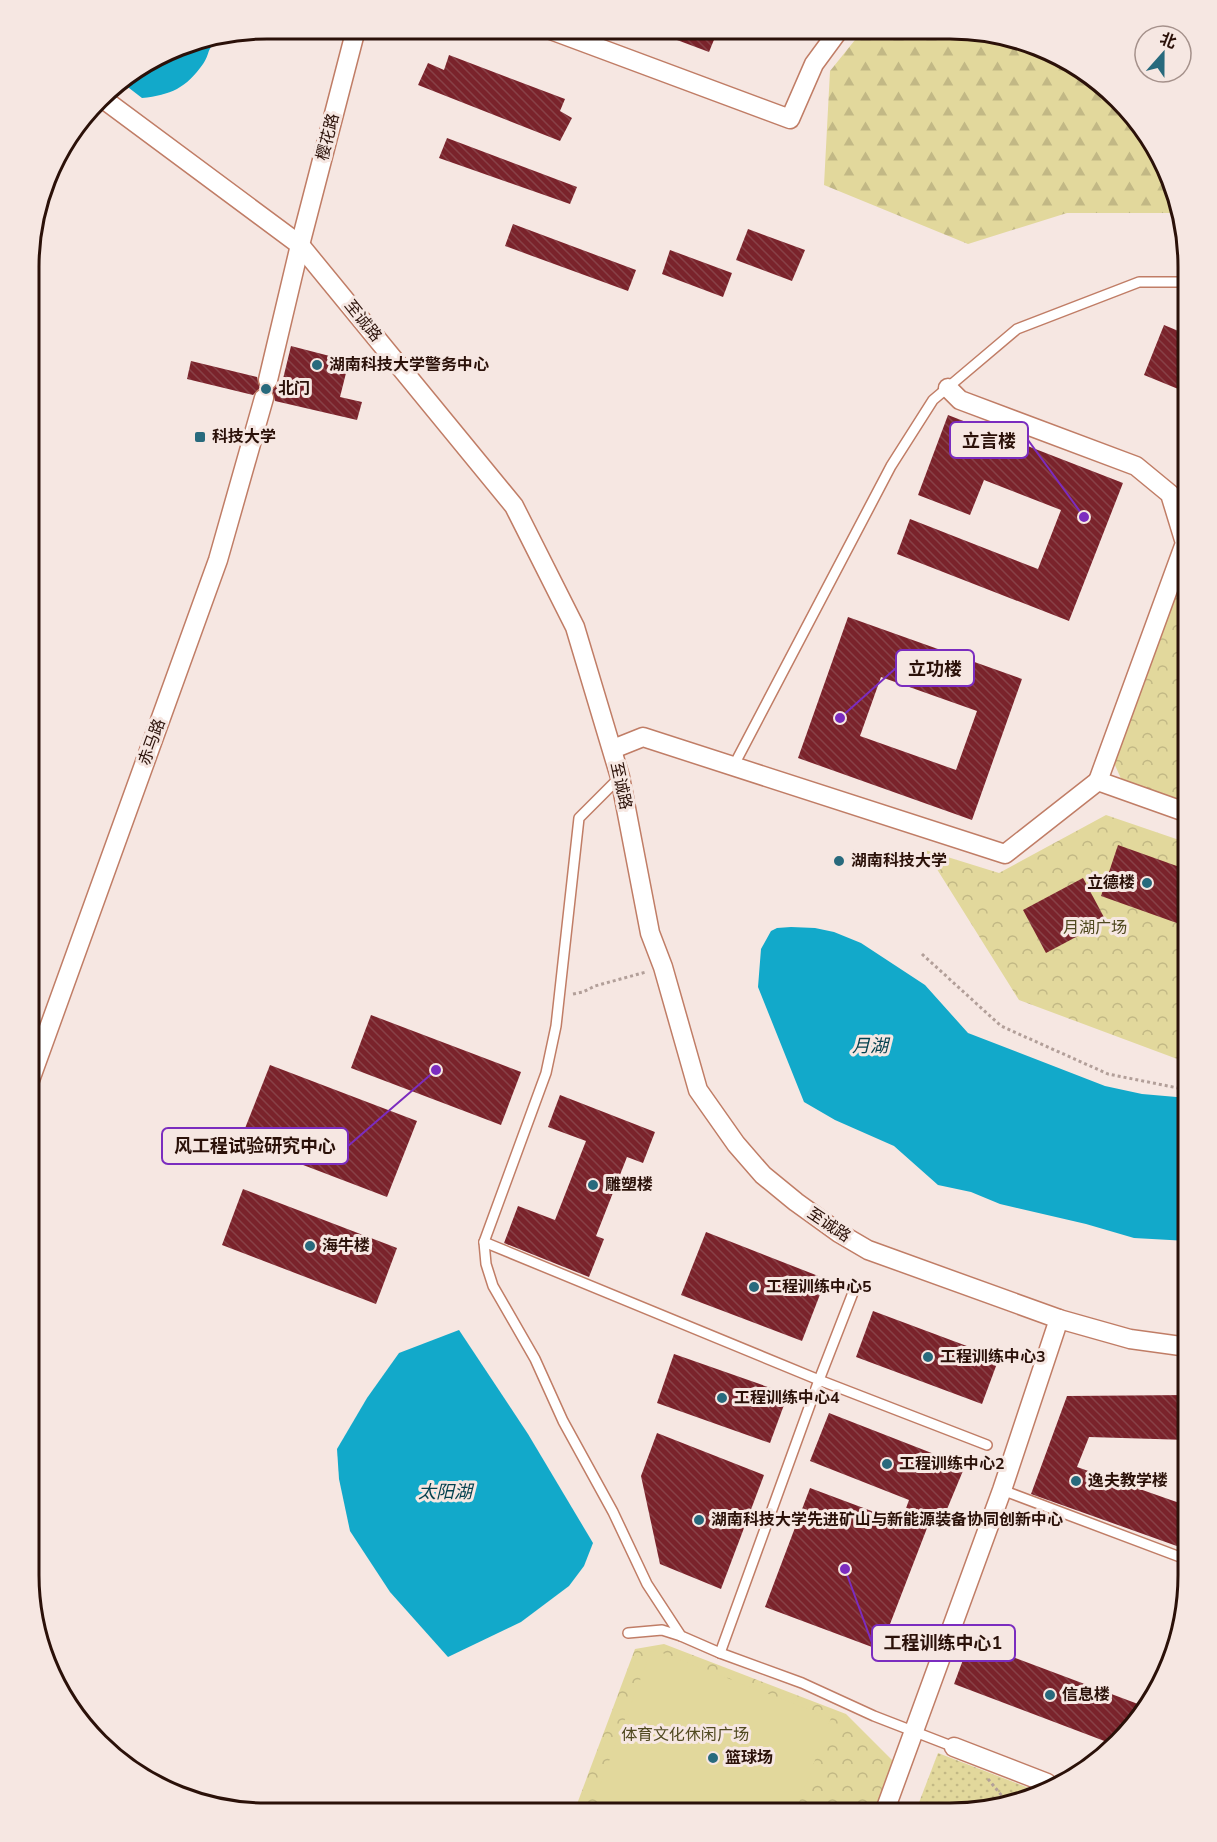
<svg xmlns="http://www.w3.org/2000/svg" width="1217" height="1842" viewBox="0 0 1217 1842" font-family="'Nunito Sans','Noto Sans SC',sans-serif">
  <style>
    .grass { fill: url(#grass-dots) }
    .forest { fill: url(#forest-firs) }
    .park { fill: url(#park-crowns) }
    .pitch { fill: #e2d89c }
    .water { fill: #12a9ca }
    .building { fill: url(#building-back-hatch); fill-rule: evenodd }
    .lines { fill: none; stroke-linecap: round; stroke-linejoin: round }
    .lane-casing { stroke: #c07d66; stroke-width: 12 }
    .street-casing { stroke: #c07d66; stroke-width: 21 }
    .path { stroke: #b29f99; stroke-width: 3; stroke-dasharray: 3 3; stroke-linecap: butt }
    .lane { stroke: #fff; stroke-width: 9 }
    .street { stroke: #fff; stroke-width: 18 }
    .poi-dot { fill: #286a7d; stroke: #f6e7e2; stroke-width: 2 }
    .labels { text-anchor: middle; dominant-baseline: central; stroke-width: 6; stroke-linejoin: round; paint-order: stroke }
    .street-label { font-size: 16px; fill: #2b1109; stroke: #f6e7e2 }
    .poi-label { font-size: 16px; font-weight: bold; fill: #2b1109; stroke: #f6e7e2; text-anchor: start }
    .park-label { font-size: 16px; fill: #504920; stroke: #f6e7e2 }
    .water-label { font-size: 18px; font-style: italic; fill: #023f4d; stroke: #f6e7e2 }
    .rim { fill: none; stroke: #2b1109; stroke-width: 3 }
    .leader { fill: none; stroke: #7b2cbf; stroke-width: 2 }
    .callout-dot { fill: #7b2cbf; stroke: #f6e7e2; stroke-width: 2 }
    .callout { fill: #f6e7e2; stroke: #7b2cbf; stroke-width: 2 }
    .callout-label { font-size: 18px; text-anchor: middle; font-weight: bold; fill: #2b1109 }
  </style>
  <defs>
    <pattern id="grass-dots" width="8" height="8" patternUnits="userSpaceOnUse" patternTransform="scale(1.5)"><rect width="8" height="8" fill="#e2d89c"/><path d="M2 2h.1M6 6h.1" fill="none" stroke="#c2b885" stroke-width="1.8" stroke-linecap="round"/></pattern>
    <pattern id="forest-firs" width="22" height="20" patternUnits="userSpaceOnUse" patternTransform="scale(1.5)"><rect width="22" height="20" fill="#e2d89c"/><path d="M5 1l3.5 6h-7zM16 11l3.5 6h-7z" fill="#c2b885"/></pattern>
    <pattern id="park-crowns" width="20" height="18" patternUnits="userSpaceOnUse" patternTransform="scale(1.5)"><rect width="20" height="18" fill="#e2d89c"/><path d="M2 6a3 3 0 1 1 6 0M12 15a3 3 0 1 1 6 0" fill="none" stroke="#c2b885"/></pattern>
    <pattern id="building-back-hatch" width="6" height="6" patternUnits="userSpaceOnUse" patternTransform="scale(1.5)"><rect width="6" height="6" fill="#7a232b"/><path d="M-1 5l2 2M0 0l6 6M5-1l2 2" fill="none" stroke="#884147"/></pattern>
  </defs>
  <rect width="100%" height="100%" fill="#f6e7e2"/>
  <polygon class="grass" points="938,1753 1029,1788 1024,1799 951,1813 915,1813"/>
  <polygon class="forest" points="863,30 982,31 1041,47 1095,78 1139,121 1170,175 1178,213 1067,213 968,244 824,185 830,71"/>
  <g class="park">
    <polygon points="1182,574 1188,574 1188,806 1123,783 1114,763"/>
    <polygon points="1106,815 1188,843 1188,1063 1019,1000 925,850 999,873"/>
    <polygon points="664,1644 846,1714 895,1763 876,1813 574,1812 635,1649"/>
  </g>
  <polygon class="pitch" points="652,1649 831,1718 795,1813 633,1813 595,1798"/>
  <g class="water">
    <path d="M229 35 224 42C205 45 212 51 203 64 186 88 171 95 142 98L120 81 190 41Z"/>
    <polygon points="791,927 815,928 834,932 861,943 925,985 968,1033 1105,1086 1142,1094 1188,1098 1188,1241 1134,1238 1086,1224 1000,1204 971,1192 938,1185 894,1146 835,1120 804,1102 758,987 761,949 771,931 777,928"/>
    <polygon points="459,1330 528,1434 593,1543 584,1566 569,1586 521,1622 448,1657 390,1592 350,1531 339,1479 337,1449 367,1398 399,1353"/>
  </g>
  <g class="building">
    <polygon points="654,30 718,30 709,52 653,31"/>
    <polygon points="449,55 565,99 560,111 572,118 560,141 418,85 428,63 444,70"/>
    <polygon points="447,138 577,187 570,204 439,158"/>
    <polygon points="513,224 636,270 628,291 505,246"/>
    <polygon points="748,229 805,250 792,281 736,260"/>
    <polygon points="670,250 732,273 723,297 662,274"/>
    <polygon points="1164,325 1188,335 1188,393 1144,375"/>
    <polygon points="291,346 349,361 340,397 362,402 357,420 275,401 272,390 279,382 282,383"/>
    <polygon points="191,361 257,377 260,388 253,395 187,379"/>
    <polygon points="948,415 1123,483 1069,621 897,554 910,519 1038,569 1061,510 984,480 970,515 918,495"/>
    <path d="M848 617 1022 679 972 820 798 758ZM881 677 977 711 956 770 860 736Z"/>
    <polygon points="1118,845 1188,870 1188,927 1101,896"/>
    <polygon points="1083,878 1106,921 1046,953 1023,910"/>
    <polygon points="371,1015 521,1072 501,1125 351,1068"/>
    <polygon points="270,1065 417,1121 387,1197 240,1141"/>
    <polygon points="560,1095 655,1132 643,1163 627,1157 596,1236 604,1239 589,1277 504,1243 518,1206 555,1220 586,1141 548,1127"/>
    <polygon points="243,1189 397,1248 376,1304 222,1245"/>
    <polygon points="706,1232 826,1279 802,1341 681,1295"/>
    <polygon points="873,1311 999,1358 982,1404 856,1357"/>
    <polygon points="674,1354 788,1394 770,1443 657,1403"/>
    <polygon points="1188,1395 1188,1440 1089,1437 1077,1467 1188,1506 1188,1550 1031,1494 1067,1396"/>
    <polygon points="829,1413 965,1466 945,1514 934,1510 880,1650 765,1607 810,1488 901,1522 909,1500 810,1461"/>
    <polygon points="657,1433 764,1475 721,1589 660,1564 641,1476"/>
    <polygon points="970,1641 1146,1707 1139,1720 1115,1745 954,1684"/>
  </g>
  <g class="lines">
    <g class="lane-casing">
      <g id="lane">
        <polyline points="734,765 891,466 933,400 1017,329 1139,282 1188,282"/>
        <polyline points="620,777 579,818 556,1026 546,1073 484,1242 486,1264 493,1286 535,1359 563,1421 613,1512 647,1584 681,1636 720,1653 802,1683 874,1716 954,1747"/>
        <polyline points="484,1242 819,1380 987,1445"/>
        <polyline points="1002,1490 1188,1560"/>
        <polyline points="628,1633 662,1630 681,1636"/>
        <polyline points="720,1653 819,1380 856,1285"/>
      </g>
    </g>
    <g class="street-casing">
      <g id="street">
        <polyline points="548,29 790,119 814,64 839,30"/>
        <polyline points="102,98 300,245 514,506 575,627 620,777 650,933 663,967 698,1090 736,1144 763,1175 796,1202 839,1233 868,1250 1059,1319 1130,1339 1188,1347"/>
        <polyline points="268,380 300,245 356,29"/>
        <polyline points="948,388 960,400 1136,466 1170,494 1185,543 1098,781"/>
        <polyline points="613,749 643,737 1005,854 1098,781 1188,813"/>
        <polyline points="29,1083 218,560 264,398"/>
        <polyline points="954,1747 1047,1783 1042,1795"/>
        <polyline points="884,1813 1002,1490 1059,1319"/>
      </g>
    </g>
    <g class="path">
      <polyline points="922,954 1001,1026 1108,1074 1188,1090"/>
      <polyline points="573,994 583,992 595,986 646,972"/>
      <polyline points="988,1779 1007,1802"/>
      <polyline points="560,1809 568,1812"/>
    </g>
    <use href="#lane" class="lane"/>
    <use href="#street" class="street"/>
  </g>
  <g class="poi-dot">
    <circle cx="317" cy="365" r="6"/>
    <circle cx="266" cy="389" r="6"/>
    <rect x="194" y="431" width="12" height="12" rx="3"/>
    <circle cx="839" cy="861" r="6"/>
    <circle cx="1147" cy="883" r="6"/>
    <circle cx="593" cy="1185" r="6"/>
    <circle cx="310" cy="1246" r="6"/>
    <circle cx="754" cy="1287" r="6"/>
    <circle cx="928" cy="1357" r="6"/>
    <circle cx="722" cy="1398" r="6"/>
    <circle cx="887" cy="1464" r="6"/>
    <circle cx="1076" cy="1481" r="6"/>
    <circle cx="699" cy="1520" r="6"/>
    <circle cx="1050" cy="1695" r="6"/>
    <circle cx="713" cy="1758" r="6"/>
  </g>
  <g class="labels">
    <g class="street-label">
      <text transform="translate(328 137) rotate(-76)">樱花路</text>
      <text transform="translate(363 321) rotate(51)">至诚路</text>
      <text transform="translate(152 742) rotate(-70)">赤马路</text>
      <text transform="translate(621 786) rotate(78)">至诚路</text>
      <text transform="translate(829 1225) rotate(34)">至诚路</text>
    </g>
    <g class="poi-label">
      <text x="329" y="365">湖南科技大学警务中心</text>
      <text x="278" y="389">北门</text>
      <text x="212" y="437">科技大学</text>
      <text x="851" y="861">湖南科技大学</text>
      <text x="1135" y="883" text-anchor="end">立德楼</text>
      <text x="605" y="1185">雕塑楼</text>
      <text x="322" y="1246">海牛楼</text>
      <text x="766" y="1287">工程训练中心5</text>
      <text x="940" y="1357">工程训练中心3</text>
      <text x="734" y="1398">工程训练中心4</text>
      <text x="899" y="1464">工程训练中心2</text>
      <text x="1088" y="1481">逸夫教学楼</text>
      <text x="711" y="1520">湖南科技大学先进矿山与新能源装备协同创新中心</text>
      <text x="1062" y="1695">信息楼</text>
      <text x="725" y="1758">篮球场</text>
    </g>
    <g class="park-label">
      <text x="1095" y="928">月湖广场</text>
      <text x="685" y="1735">体育文化休闲广场</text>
    </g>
    <g class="water-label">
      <text x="870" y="1046">月湖</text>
      <text x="445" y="1492">太阳湖</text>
    </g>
  </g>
  <path d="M0 0H1217V1842H0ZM267 39H950A228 228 0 0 1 1178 267V1575A228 228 0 0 1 950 1803H267A228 228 0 0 1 39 1575V267A228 228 0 0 1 267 39Z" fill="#f6e7e2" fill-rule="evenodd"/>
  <path class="rim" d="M267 39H950A228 228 0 0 1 1178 267V1575A228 228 0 0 1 950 1803H267A228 228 0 0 1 39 1575V267A228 228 0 0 1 267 39Z"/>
  <path class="leader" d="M1084 517L1028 440M840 718L896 668M436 1070L348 1146M845 1569L872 1643"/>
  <g class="callout-dot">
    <circle cx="1084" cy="517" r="6"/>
    <circle cx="840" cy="718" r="6"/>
    <circle cx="436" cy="1070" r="6"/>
    <circle cx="845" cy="1569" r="6"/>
  </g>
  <g class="callout">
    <rect x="950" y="422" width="78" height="36" rx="6"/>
    <rect x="896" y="650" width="78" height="36" rx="6"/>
    <rect x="162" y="1128" width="186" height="36" rx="6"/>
    <rect x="872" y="1625" width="143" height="36" rx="6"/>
  </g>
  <g class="callout-label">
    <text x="989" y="447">立言楼</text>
    <text x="935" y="675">立功楼</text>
    <text x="255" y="1152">风工程试验研究中心</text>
    <text x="943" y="1649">工程训练中心1</text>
  </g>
  <g transform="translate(1163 54) rotate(21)"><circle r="28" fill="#f6e7e2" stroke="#a5918b" stroke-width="1.5"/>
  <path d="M0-4.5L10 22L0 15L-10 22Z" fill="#286a7d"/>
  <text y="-9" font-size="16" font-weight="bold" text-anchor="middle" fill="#2b1109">北</text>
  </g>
</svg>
